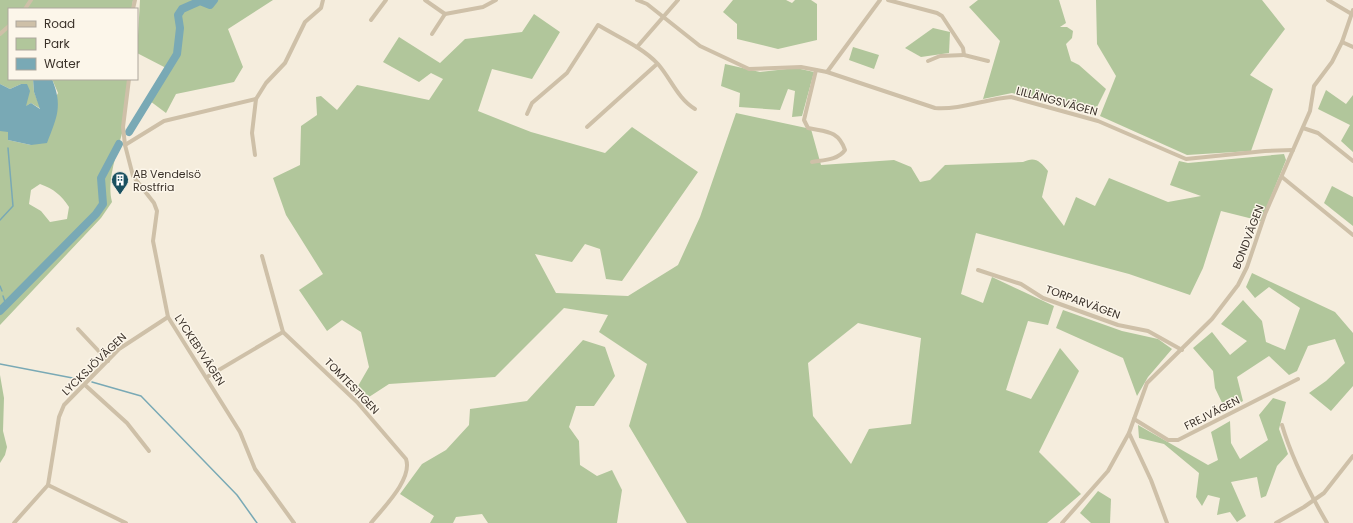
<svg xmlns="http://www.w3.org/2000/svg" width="1353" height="523" viewBox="0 0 1353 523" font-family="Poppins,sans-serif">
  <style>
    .green { fill: #b1c69b; fill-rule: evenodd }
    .water { fill: #79a9b5 }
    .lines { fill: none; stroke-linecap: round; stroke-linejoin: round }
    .stream { stroke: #79a9b5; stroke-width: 1.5 }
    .river { stroke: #79a9b5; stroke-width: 8 }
    .minor { stroke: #cec0a8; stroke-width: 4 }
    .labels { text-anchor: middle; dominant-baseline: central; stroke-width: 3; stroke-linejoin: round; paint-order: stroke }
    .street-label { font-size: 11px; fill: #3a3129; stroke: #fcf6ea }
    .poi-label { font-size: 11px; fill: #3a3129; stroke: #fcf6ea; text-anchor: start }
  </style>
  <rect width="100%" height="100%" fill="#f5eddd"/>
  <g class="green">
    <polygon points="0,0 133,0 132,9 9,9 9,79 33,79 34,92 41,109 31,103 25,107 21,84 10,89 0,84"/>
    <polygon points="140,0 273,0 228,29 243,67 234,82 176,94 166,113 150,101 168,69 137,53"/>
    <polygon points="733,0 786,0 792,3 795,0 811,0 817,4 817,40 778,49 737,39 737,24 723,12"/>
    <polygon points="978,0 1059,0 1066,23 1060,27 1067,27 1073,31 1072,38 1066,44 1071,61 1079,65 1106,89 1093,115 1012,93 983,99 1000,41 969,7"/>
    <polygon points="1096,0 1262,0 1285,29 1250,75 1273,89 1251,151 1187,155 1100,116 1116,76 1097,44"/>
    <path d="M534 14 560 32 532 79 492 69 478 111 531 132 605 153 632 127 698 172 622 281 606 279 600 249 585 244 572 262 535 254 556 293 628 296 678 265 700 217 736 113 811 129 821 165 894 160 911 167 920 182 930 180 945 165 1023 162C1035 156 1040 161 1048 171L1042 197 1064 226 1076 197 1095 206 1109 178 1168 202 1201 196 1170 185 1179 161 1188 163 1284 154 1286 160 1261 221 1221 211 1203 268 1190 295 1129 274 976 233 961 294 983 303 992 277 1054 306 1048 325 1028 321 1006 390 1031 399 1060 348 1079 371 1039 452 1081 494 1047 523H687L629 426 647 364 599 332 608 315 564 308 495 377 389 384 369 397 354 393 369 367 361 332 342 320 327 331 299 290 323 274 286 215 273 178 300 165 301 126 317 115 316 97 321 96 337 110 357 85 429 100 443 79 431 73 419 82 383 62 399 37 440 63 465 39 522 32ZM858 323 921 338 911 424 869 429 851 464 813 416 808 363Z"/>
    <polygon points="933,28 950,32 949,53 921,57 905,48"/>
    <polygon points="853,47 879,55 874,69 849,60"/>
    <polygon points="725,64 760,72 796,68 814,72 802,116 792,117 795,91 788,89 780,110 739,107 740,93 721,86"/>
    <path d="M52 79H129C127 95 127 113 123 129 118 152 106 179 112 202L101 218 0 325V99L8 132V140L31 145 58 93ZM40 184C54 189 61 195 69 207L67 219 50 222 41 211 29 204 31 190Z"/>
    <polygon points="1326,90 1346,104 1353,95 1353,152 1341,141 1350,125 1318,109"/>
    <polygon points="1332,186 1353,197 1353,226 1324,203"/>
    <polygon points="1252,273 1335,312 1353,333 1353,386 1331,411 1309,393 1326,381 1345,363 1335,339 1308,346 1297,371 1289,375 1269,356 1237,377 1243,401 1226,411 1215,388 1213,371 1193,348 1212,332 1230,355 1247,341 1221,324 1243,300 1262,321 1266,342 1285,350 1300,308 1269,287 1255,298 1246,287"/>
    <polygon points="1063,310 1122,331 1158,339 1172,349 1148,377 1137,396 1123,358 1056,328"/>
    <polygon points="583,340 605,347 615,376 594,406 576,406 569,427 579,441 580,465 597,476 612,470 622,490 617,523 488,523 482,514 456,517 453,523 430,523 434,516 400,494 422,464 446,450 469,425 470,409 527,401"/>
    <polygon points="0,375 4,398 3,431 7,447 5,455 0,463"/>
    <polygon points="1273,398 1286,402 1279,429 1288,454 1277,466 1266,496 1261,498 1257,477 1231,482 1246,516 1237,522 1230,512 1217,515 1220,498 1208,495 1202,506 1196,497 1199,473 1164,444 1139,438 1138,425 1208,465 1218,460 1211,432 1230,421 1231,443 1240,459 1268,440 1259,415"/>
    <polygon points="1098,491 1111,499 1110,523 1091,523 1080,513"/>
  </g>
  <path class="water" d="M33 79H52C63 106 57 117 47 143L31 145 8 140V132L0 131V84L10 89 21 84H27L30 91 26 106 31 103 40 109 34 92Z"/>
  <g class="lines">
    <g class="stream">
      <polyline points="0,220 13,206 8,148"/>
      <polyline points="0,286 2,291"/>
      <polyline points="3,296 6,305"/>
      <polyline points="0,364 83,380"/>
      <polyline points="92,382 141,396 237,495 257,523"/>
    </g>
    <g class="river">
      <polyline points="129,132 177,54 180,28 178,15 182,9 200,1 210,5 214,0"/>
      <polyline points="0,311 96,214 103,204 101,178 119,144"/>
    </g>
    <g class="minor">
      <polyline points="425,0 445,14 483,7 496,0"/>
      <path d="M637 0 647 4 700 46 749 69 801 67 827 72 935 108C961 110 985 99 1011 97L1098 121 1186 159 1265 151 1293 150"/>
      <polyline points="888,0 937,13 942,16 963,48 964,55 988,61"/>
      <polyline points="1328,0 1350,13"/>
      <polyline points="25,9 31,0"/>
      <polyline points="133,9 135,0"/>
      <polyline points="371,20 386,0"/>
      <polyline points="0,34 9,26"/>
      <polyline points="432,34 445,14"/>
      <polyline points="1342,42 1353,47"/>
      <polyline points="637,47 678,0"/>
      <polyline points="928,61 940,56 964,55"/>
      <polyline points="827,72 880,0"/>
      <polyline points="129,79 123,127 125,145 133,176 154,203 157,211 153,241 168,317 240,432 255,469 294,523"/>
      <path d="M527 114 532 103 567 73 598 25C618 37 642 47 658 64 671 79 678 99 695 109"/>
      <polyline points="587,127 657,64"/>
      <polyline points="1303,128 1318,133 1353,161"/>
      <polyline points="125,145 164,121 256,99"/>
      <polyline points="255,155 252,133 256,99 266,83 285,63 305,22 321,8 323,0"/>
      <path d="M812 162C824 160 838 160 845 150 838 130 826 132 808 128L804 120 816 70"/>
      <polyline points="1282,177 1353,235"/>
      <path d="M262 256 283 332 357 402 406 459C413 479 383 508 371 523"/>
      <polyline points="978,270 1021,284 1043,298 1118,325 1148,331 1182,350"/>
      <polyline points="78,329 108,361"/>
      <polyline points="207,377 283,332"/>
      <polyline points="85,385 127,423 149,451"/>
      <polyline points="1134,419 1168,440 1178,440 1298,379"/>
      <path d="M1282 425C1292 459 1309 492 1327 523"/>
      <polyline points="1129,433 1151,480 1167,523"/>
      <polyline points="48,485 126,523"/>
      <polyline points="14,523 48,485 59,417 64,405 119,349 168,317"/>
      <polyline points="1062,523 1108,471 1129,433 1147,383 1212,319 1238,285 1247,267 1265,214 1310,111 1314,86 1332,62 1342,42 1353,10"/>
      <polyline points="1276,523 1304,507 1324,493 1353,456"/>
    </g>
  </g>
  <defs>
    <g id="building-pin" transform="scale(0.9)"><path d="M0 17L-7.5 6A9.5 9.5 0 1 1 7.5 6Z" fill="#1a5060" stroke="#fcf6ea"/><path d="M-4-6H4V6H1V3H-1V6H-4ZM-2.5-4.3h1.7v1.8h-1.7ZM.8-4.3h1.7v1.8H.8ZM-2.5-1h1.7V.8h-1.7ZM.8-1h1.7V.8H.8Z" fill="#fff"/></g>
  </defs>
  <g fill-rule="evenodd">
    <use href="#building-pin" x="120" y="180"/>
  </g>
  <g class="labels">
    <g class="street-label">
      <text transform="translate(1057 101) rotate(15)">LILLÄNGSVÄGEN</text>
      <text transform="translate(1248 237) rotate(-69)">BONDVÄGEN</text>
      <text transform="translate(1083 302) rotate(20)">TORPARVÄGEN</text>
      <text transform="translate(200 350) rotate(57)">LYCKEBYVÄGEN</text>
      <text transform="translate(94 364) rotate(-44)">LYCKSJÖVÄGEN</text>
      <text transform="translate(352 386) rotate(46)">TOMTESTIGEN</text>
      <text transform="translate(1212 413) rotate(-27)">FREJVÄGEN</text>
    </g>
    <g class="poi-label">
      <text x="133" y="174">AB Vendelsö<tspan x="133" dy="13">Rostfria</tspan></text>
    </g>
  </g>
  <rect x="8" y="8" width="130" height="72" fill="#fcf6ea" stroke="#aea79d"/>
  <rect x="16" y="21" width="20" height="6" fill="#cec0a8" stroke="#aea79d"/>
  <text x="44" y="28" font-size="12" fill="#3a3129">Road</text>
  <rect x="16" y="38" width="20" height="12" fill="#b1c69b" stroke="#aea79d"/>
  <text x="44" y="48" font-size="12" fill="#3a3129">Park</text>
  <rect x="16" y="58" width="20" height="12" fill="#79a9b5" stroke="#aea79d"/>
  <text x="44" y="68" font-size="12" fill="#3a3129">Water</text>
</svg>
